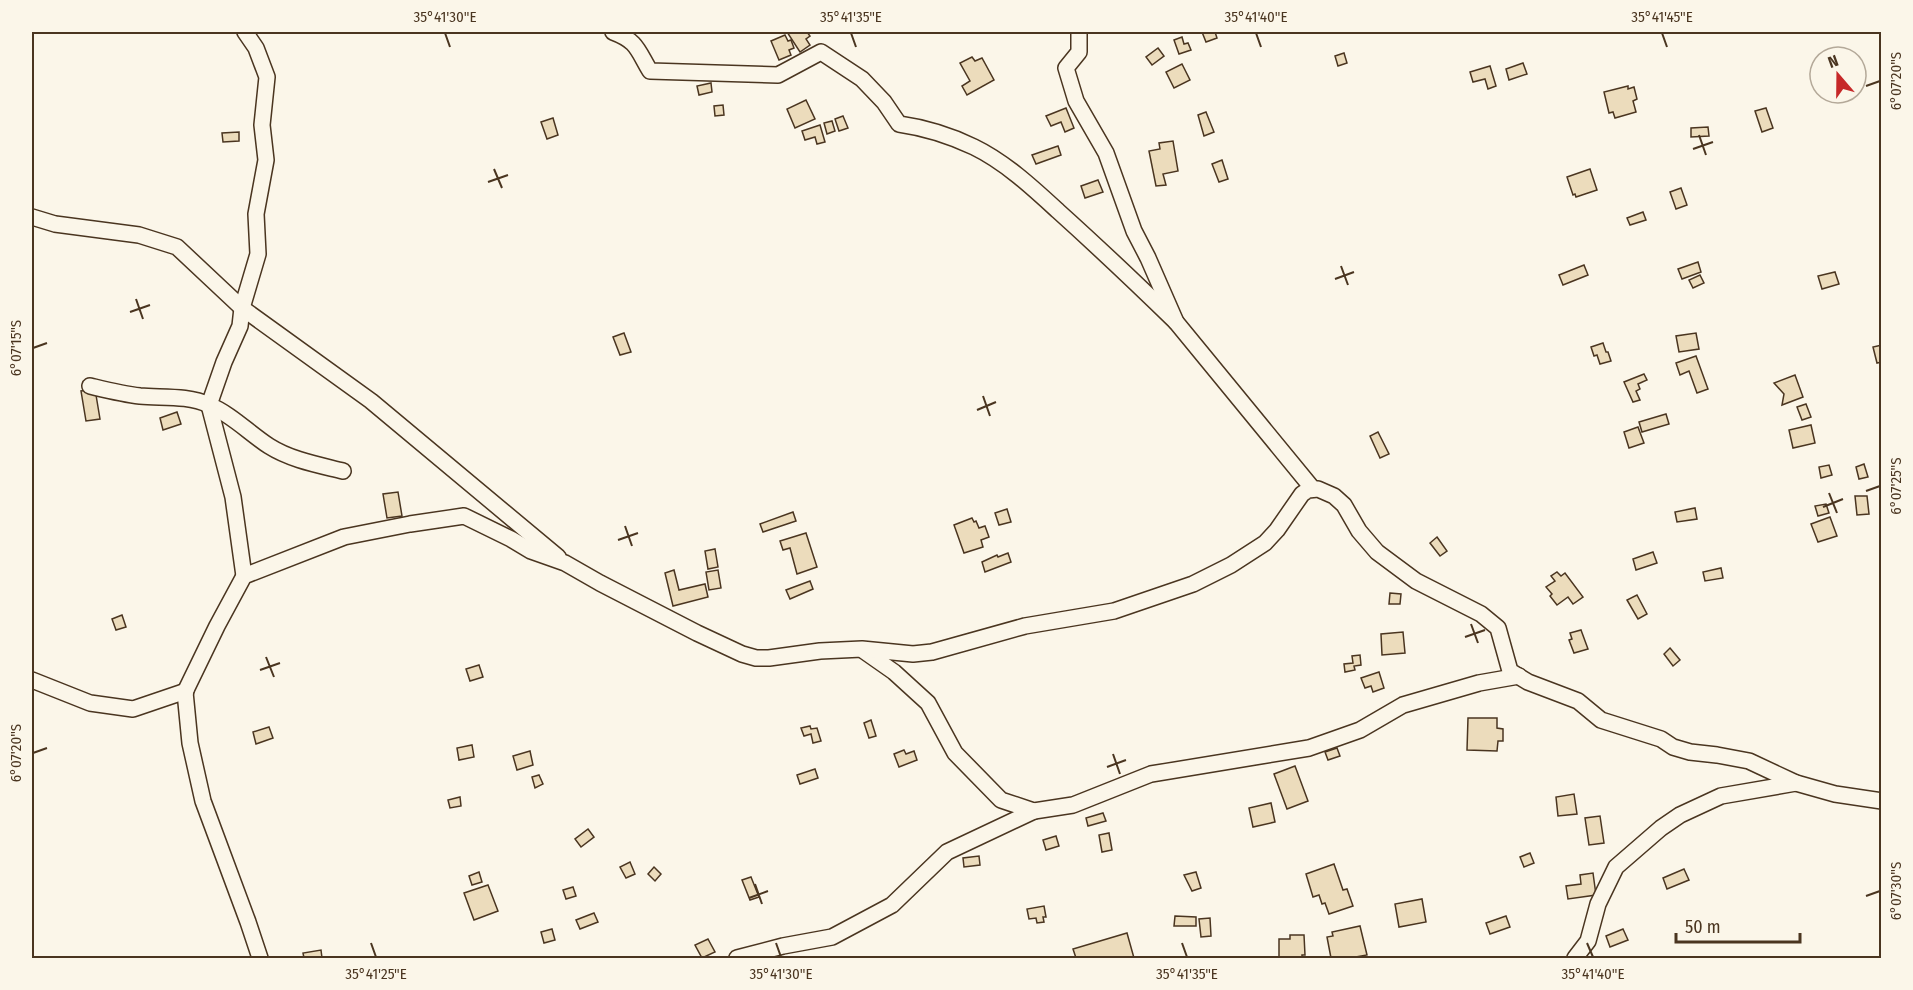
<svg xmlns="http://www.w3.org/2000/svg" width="1913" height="990" viewBox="0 0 1913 990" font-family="'Fira Sans Condensed',sans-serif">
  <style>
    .building { fill: #ecdcbc; stroke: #4a3520; stroke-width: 1.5 }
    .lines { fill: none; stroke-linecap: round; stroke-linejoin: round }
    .street-casing { stroke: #4a3520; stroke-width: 18 }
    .street { stroke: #fbf6e9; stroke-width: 15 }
    .ticks { fill: none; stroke: #4a3520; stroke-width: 2 }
    .neatline { fill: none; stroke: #4a3520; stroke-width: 2 }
    .ticks-label { font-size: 15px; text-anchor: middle; fill: #4a3520 }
  </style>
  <rect width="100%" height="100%" fill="#fbf6e9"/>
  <g class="building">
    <polygon points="787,32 807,32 810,36 806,39 810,45 800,52"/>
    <polygon points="1202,32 1215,32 1217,38 1206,42"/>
    <polygon points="785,35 788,41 791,40 794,48 789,50 791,55 779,60 771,41"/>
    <polygon points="1182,37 1184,44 1188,43 1191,50 1179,54 1174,40"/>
    <polygon points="1158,48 1164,56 1152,65 1146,57"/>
    <polygon points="1344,53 1347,63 1338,66 1335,56"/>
    <polygon points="972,57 975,61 982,58 994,80 967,95 962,86 970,81 960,63"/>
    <polygon points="1523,63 1527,74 1509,80 1506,69"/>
    <polygon points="1182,64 1190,80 1174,88 1166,72"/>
    <polygon points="1490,66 1496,86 1488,89 1485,79 1473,82 1470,72"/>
    <polygon points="711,83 712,92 699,95 697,86"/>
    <polygon points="1628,86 1628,89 1634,87 1637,99 1633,101 1636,112 1615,118 1613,112 1609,113 1604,92"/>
    <polygon points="806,100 815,119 795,128 787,109"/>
    <polygon points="723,105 724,115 715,116 714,106"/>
    <polygon points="1066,108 1074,128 1065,132 1061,122 1051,126 1046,116"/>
    <polygon points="1766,108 1773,128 1762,132 1755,111"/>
    <polygon points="1206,112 1214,132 1204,136 1198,115"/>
    <polygon points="843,116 848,128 839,131 835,119"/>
    <polygon points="553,118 558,135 547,139 541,122"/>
    <polygon points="832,121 835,131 827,134 824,123"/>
    <polygon points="820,125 825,142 817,144 815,137 805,140 802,131"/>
    <polygon points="1708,127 1709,136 1691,137 1691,128"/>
    <polygon points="239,132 239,141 223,142 222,133"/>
    <polygon points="1173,141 1178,171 1163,174 1166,185 1156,186 1149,151 1160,149 1159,143"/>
    <polygon points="1058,146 1061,155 1036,164 1032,155"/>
    <polygon points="1222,160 1228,179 1219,182 1212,164"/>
    <polygon points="1590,169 1597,190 1576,197 1575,194 1573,195 1567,177"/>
    <polygon points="1098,180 1103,192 1085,198 1081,186"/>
    <polygon points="1681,188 1687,205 1676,209 1670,192"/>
    <polygon points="1643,212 1646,220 1630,225 1627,218"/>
    <polygon points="1698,262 1701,272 1682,279 1678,269"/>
    <polygon points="1584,265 1588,275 1563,285 1559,275"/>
    <polygon points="1835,272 1839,284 1822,289 1818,276"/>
    <polygon points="1700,275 1704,283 1693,288 1689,280"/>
    <polygon points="624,333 631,352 620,355 613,337"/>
    <polygon points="1696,333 1699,349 1679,352 1676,336"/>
    <polygon points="1603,343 1606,352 1608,352 1611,361 1600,364 1597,355 1594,356 1591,347"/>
    <polygon points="1882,345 1882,362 1877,363 1873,347"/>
    <polygon points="1696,356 1708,389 1697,393 1689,371 1680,375 1676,363"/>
    <polygon points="1644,374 1647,380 1638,384 1640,389 1636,391 1640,400 1633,402 1624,382"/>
    <polygon points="1795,375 1803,397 1782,405 1784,394 1774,383"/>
    <polygon points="95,389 100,419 86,421 81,391"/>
    <polygon points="1806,404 1811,417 1802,420 1797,407"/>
    <polygon points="177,412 181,424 163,430 160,418"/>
    <polygon points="1666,414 1669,424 1642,432 1639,422"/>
    <polygon points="1811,425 1815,443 1793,448 1789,430"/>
    <polygon points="1638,427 1644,443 1629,448 1624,432"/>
    <polygon points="1378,432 1389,454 1380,458 1370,436"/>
    <polygon points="1864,464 1868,477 1859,479 1856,467"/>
    <polygon points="1829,465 1832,475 1821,478 1819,467"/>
    <polygon points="398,492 402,516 387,518 383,494"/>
    <polygon points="1855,496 1867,496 1869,514 1857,515"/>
    <polygon points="1826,504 1829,513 1818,516 1815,506"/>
    <polygon points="1695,508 1697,519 1677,522 1675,512"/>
    <polygon points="1007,509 1011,522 999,525 995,513"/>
    <polygon points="793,512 796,521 763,532 760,524"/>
    <polygon points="1830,517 1837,536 1818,542 1811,524"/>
    <polygon points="972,518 974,522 976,521 979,528 985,526 989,537 981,540 983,547 964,553 954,525"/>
    <polygon points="806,533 817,567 797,574 790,548 783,550 780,541"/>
    <polygon points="1437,537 1447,551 1440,556 1430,543"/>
    <polygon points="715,549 718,567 708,569 705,551"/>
    <polygon points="1653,552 1657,563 1636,570 1633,559"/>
    <polygon points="1008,553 1011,562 985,572 982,562 997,555 998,557"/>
    <polygon points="1721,568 1723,578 1705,581 1703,572"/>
    <polygon points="674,570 679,590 705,584 708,597 673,606 665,573"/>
    <polygon points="718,570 721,588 709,590 706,572"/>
    <polygon points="1557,572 1561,576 1565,573 1583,597 1573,604 1568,597 1557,605 1550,596 1552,594 1546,587 1555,581 1551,576"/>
    <polygon points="810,581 813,589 790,599 786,590"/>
    <polygon points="1390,593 1401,594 1400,604 1389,604"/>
    <polygon points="1637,595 1647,614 1638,619 1627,600"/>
    <polygon points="122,615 126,627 116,630 112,619"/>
    <polygon points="1581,630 1588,649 1574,653 1569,640 1572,639 1570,633"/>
    <polygon points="1403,632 1405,653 1382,655 1381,634"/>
    <polygon points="1670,648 1680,660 1673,666 1664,654"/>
    <polygon points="1360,655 1361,665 1354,666 1355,670 1345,672 1344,664 1353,663 1352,656"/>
    <polygon points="479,665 483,677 470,681 466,669"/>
    <polygon points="1379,672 1384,688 1373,692 1371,686 1365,688 1361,678"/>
    <polygon points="1468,718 1497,718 1497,728 1503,729 1503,741 1498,741 1497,751 1467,750"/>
    <polygon points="871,720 876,736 869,738 864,723"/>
    <polygon points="810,726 811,729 817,728 821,741 813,743 811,734 804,736 801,728"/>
    <polygon points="269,727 273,738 256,744 253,732"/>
    <polygon points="472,745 474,757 459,760 457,748"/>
    <polygon points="1337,748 1340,756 1328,760 1325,752"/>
    <polygon points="904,750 906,754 914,751 917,760 899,767 894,754"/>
    <polygon points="530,751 533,765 517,770 513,756"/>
    <polygon points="1295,766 1308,801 1287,809 1274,774"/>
    <polygon points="815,769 818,778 800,784 797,775"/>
    <polygon points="539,775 543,784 535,788 532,777"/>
    <polygon points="1574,794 1577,814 1558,816 1556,797"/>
    <polygon points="460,797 461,806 450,808 448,800"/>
    <polygon points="1271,803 1275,822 1253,827 1249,808"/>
    <polygon points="1103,813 1106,821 1088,826 1086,818"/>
    <polygon points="1600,816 1604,843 1589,845 1585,818"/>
    <polygon points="588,829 594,837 581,847 575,839"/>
    <polygon points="1109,833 1112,850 1102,852 1099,835"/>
    <polygon points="1056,836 1059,846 1046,850 1043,840"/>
    <polygon points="1530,853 1534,863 1524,867 1520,857"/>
    <polygon points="979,856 980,865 964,867 963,858"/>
    <polygon points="630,862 635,874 626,878 620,867"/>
    <polygon points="1334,864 1343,890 1347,889 1353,906 1329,914 1325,903 1322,904 1319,895 1313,897 1306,874"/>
    <polygon points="654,867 661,874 655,881 648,874"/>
    <polygon points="1684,869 1689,880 1667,889 1663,878"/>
    <polygon points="479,872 482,882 472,885 469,876"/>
    <polygon points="1196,872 1201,888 1192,891 1184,875"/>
    <polygon points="1593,873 1596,895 1568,899 1566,886 1581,884 1580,875"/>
    <polygon points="751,877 759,897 750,900 742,880"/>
    <polygon points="488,885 498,911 474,920 464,893"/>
    <polygon points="573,887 576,896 566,899 563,890"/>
    <polygon points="1422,899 1426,922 1399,927 1395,904"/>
    <polygon points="1044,906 1046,917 1043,917 1044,922 1037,923 1036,918 1029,919 1027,909"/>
    <polygon points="594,913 598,922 580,929 576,920"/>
    <polygon points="1175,916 1196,917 1196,926 1174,926"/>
    <polygon points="1506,916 1510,927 1490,934 1486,923"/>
    <polygon points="1210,918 1211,936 1201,937 1199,919"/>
    <polygon points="1360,926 1367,955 1350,958 1331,958 1327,937 1333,936 1332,932"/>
    <polygon points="552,929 555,940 544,943 541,932"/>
    <polygon points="1623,929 1628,940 1610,947 1606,936"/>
    <polygon points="1127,933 1134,958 1076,958 1073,949"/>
    <polygon points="1290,935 1304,935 1305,955 1302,955 1302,958 1279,958 1279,939 1290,939"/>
    <polygon points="708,939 715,952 702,958 695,945"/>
    <polygon points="321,950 322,958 304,958 303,953"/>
  </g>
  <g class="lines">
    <g class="street-casing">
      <g id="street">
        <path d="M613 32C637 41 637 49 650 71L778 75 821 52 862 79 884 102 899 124C927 128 949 135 974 147 1005 162 1033 188 1058 211 1098 247 1137 284 1176 322"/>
        <polyline points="1079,32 1079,52 1066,68 1076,101 1106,153 1134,231 1148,258 1176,322 1313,489"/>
        <polyline points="32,217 55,224 139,235 177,247 242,308 371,401 558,557"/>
        <path d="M90 386C107 390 123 394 140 396 162 398 188 395 209 405 231 414 249 433 269 446 291 460 319 465 343 471"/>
        <polyline points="244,576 233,497 209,405 224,362 240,326 242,308 258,254 256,214 266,160 262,125 267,77 256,48 245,32"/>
        <polyline points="864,651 894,672 928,703 955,753 1001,800 1034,811 1073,805 1151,774 1309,748 1360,730 1403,705 1479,683 1519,676"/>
        <polyline points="32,680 90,703 133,709 186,691"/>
        <polyline points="260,958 248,922 203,801 190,743 185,692 217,626 244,576 344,537 410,524 464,516 511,539 531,551 565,563 600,583 697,633 742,654 756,658 769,658 820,651 862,649 913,654 932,652 1025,626 1114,611 1193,584 1231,565 1265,543 1277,530 1302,494 1308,490 1318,489 1334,496 1344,505 1359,531 1377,552 1416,581 1481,614 1498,628 1510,671 1528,682 1578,701 1601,720 1661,739 1673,747 1690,752 1717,755 1749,761 1796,783 1835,794 1882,801"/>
        <polyline points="737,958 783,946 832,937 892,905 947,852 1034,811"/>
        <polyline points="1575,958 1588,941 1598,904 1616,867 1661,828 1680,815 1721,796 1796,783"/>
      </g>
    </g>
    <use href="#street" class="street"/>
  </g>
  <path class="ticks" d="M445 33 450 47M851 33 856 47M1256 33 1261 47M1662 33 1667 47M1866 86 1880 81M1699 135 1706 155M1693 149 1713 142M494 169 502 188M488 182 508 175M1341 266 1348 285M1335 279 1354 272M136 299 143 319M130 312 150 305M33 348 47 343M983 396 990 416M977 410 996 402M1866 491 1880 486M1829 493 1837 513M1823 507 1843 499M625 526 632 546M618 540 638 533M1471 624 1478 643M1465 637 1485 630M266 657 274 677M260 670 280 663M33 753 47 748M1113 754 1120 774M1107 767 1126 760M755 884 762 904M1866 896 1880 891M749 898 768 891M371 943 376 957M776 943 781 957M1182 943 1187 957M1587 943 1593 957"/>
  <rect width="1913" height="990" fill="none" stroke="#fbf6e9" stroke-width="66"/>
  <g transform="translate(1838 75) rotate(340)"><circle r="28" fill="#fbf6e9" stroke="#b4a999" stroke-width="1.5"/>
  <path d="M0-4.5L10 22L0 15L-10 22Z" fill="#c62828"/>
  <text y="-9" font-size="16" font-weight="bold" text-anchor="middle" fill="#4a3520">N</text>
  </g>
  <path d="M1676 933v9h124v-9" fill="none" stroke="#4a3520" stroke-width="3"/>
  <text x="1685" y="933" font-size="18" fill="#4a3520" stroke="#fbf6e9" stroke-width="4.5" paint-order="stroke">50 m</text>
  <rect x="33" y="33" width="1847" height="924" class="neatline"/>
  <g class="ticks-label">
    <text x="445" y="22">35°41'30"E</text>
    <text x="851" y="22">35°41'35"E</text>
    <text x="1256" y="22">35°41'40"E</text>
    <text x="1662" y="22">35°41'45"E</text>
    <text transform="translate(1896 81) rotate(-90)" y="5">6°07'20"S</text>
    <text transform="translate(16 348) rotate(-90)" y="5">6°07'15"S</text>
    <text transform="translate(1896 486) rotate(-90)" y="5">6°07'25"S</text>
    <text transform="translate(16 753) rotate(-90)" y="5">6°07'20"S</text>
    <text transform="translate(1896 891) rotate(-90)" y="5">6°07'30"S</text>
    <text x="376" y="979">35°41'25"E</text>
    <text x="781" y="979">35°41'30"E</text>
    <text x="1187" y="979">35°41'35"E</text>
    <text x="1593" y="979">35°41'40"E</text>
  </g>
</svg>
